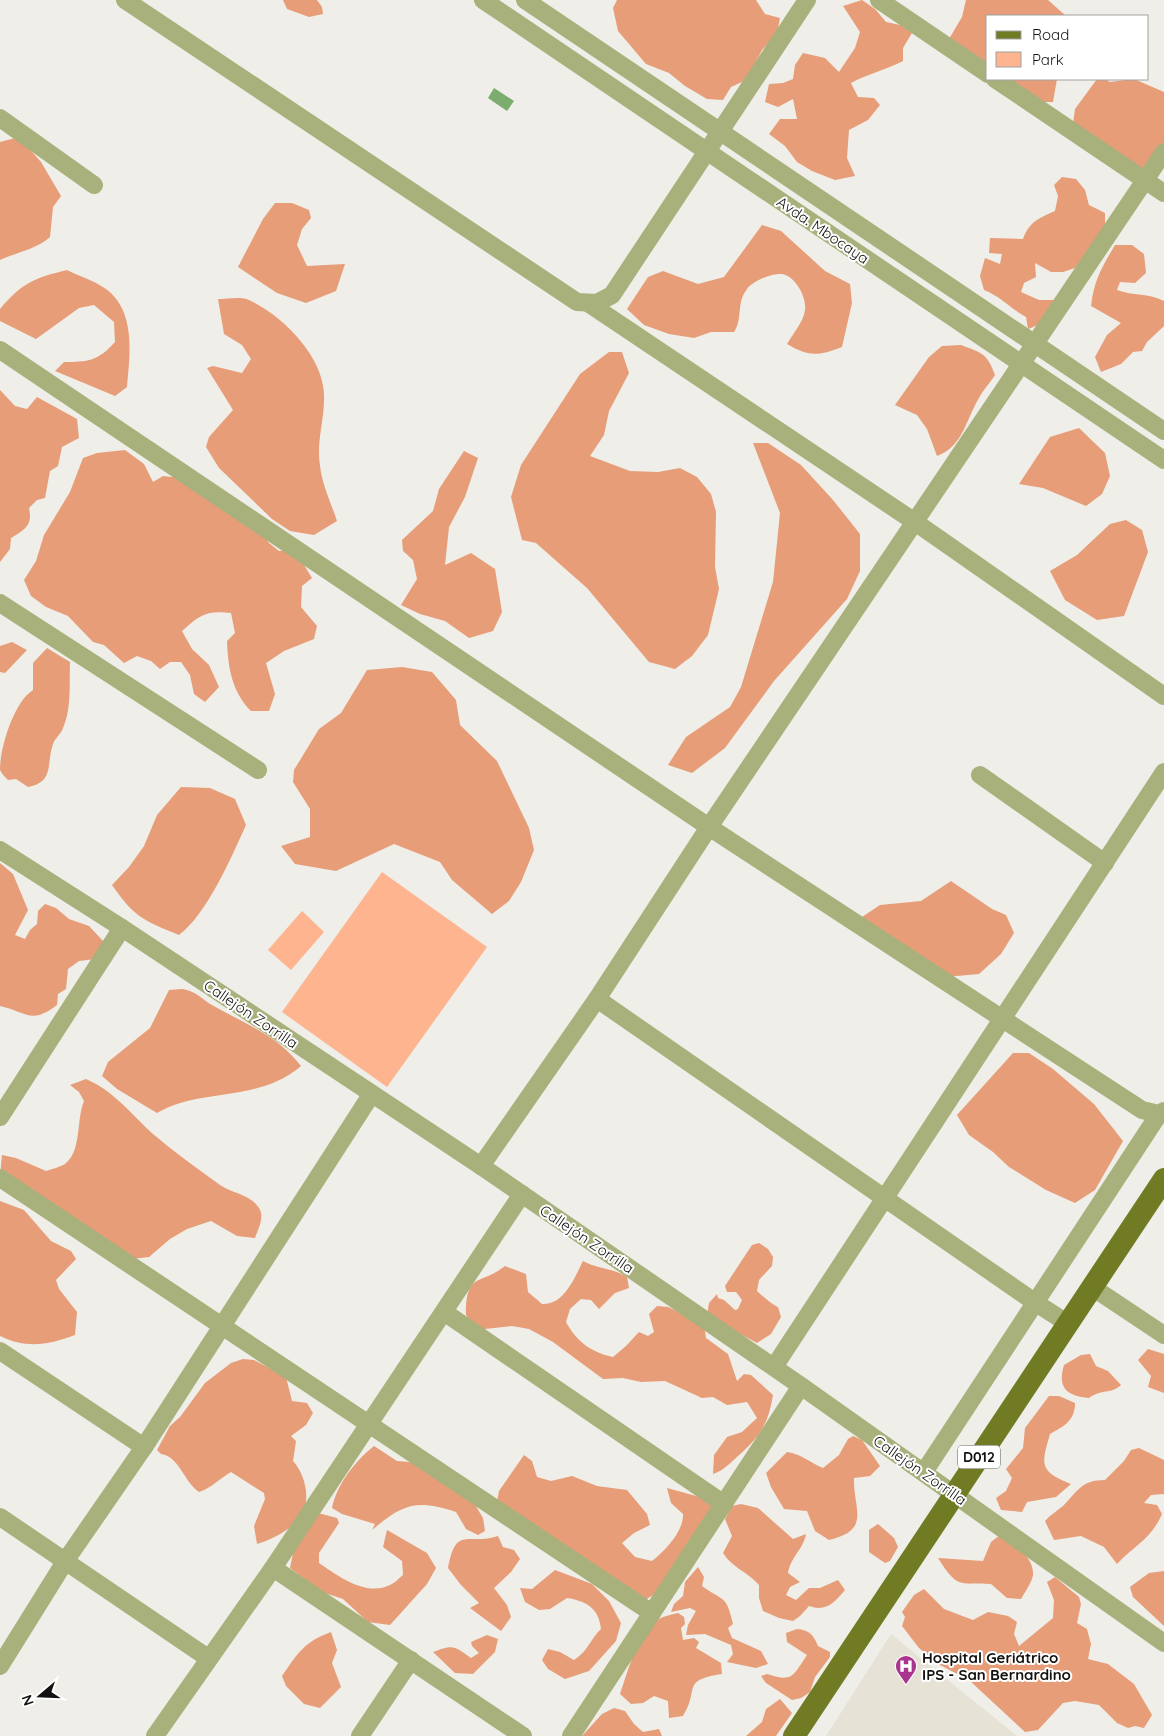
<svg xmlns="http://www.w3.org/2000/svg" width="1164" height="1736" viewBox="0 0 1164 1736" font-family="Quicksand,sans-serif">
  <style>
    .built { fill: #e6e3d6 }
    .green { fill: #fdb48f }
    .forest { fill: #e79d78 }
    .water { fill: #7cac6e }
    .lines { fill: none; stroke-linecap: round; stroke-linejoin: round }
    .minor { stroke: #a8b17c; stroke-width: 18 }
    .major { stroke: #717b24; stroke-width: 22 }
    .labels { text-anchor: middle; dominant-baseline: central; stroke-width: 4; stroke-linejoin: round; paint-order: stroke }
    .shield { fill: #fff; stroke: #5a5a58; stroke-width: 1 }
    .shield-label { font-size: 14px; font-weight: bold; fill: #141311 }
    .street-label { font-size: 15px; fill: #141311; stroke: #fff }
    .poi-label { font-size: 15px; font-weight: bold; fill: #141311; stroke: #fff; text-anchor: start }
  </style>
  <rect width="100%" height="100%" fill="#efeee8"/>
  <polygon class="built" points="891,1634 1017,1736 826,1736"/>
  <g class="green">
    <polygon points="382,872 487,947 387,1087 282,1012"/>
    <polygon points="302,911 324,932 291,970 268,950"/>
  </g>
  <g class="forest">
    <polygon points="283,0 317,0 322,7 323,14 309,17 287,9"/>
    <polygon points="617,0 756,0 765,14 780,18 777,34 762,50 752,69 742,82 731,87 723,100 707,99 685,86 669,73 646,64 618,31 613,8"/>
    <path d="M862 0 875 9 886 22 900 25 912 33 903 48V61C885 70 868 74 851 83L858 97 874 98 880 105 868 120 849 130 847 158 855 176 835 180 812 171 797 162 785 146 769 134 780 119H797L793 99 778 107 765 102 769 84 783 83 793 79 795 65 803 53 825 58 839 72 855 48 860 32 843 6Z"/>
    <polygon points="966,0 1048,0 1066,16 988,16 988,76 949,39 962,17"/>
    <polygon points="990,79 1057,79 1053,102 1038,102"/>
    <polygon points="1097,79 1105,79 1110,82 1134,79 1164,92 1164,147 1142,169 1073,124 1075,109"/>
    <path d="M19 137 41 162 61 196 53 207 50 237C35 250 17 252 0 260V142Z"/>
    <path d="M1062 177 1076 179 1085 190 1089 205 1105 213V228L1075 268 1063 272H1051L1035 263 1036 277 1024 283 1021 292 1039 300H1054C1051 315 1043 324 1028 329L1026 317C1011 309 1000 296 984 290L980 276 985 258 1000 264 1002 254 989 253 990 238 1023 239C1029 222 1039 218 1055 211L1058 196 1054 185Z"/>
    <polygon points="275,203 292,203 309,210 311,218 302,229 297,245 307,266 345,264 336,291 306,303 277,293 238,267 263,219"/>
    <path d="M762 225 781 231 825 271 850 284 852 303 842 347C819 356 809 357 787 344 792 335 804 321 805 310 807 297 795 276 782 274 771 273 753 281 747 289 736 303 743 319 734 332H711L694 338 669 334 644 325 627 309 648 277 663 271 698 284 724 277Z"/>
    <path d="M1115 245H1132L1144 254 1146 273 1135 283 1120 282 1117 290C1133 296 1149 293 1164 301V326L1147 342 1142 351 1133 352 1121 364 1101 372 1095 357 1107 335 1121 323 1091 306C1094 280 1102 267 1115 245Z"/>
    <path d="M67 270C79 276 95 281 106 289 136 311 130 355 127 387L115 396 55 371 64 362C88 362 98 361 115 342L114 322 94 305 79 308 36 339 0 321V309C22 283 34 278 67 270Z"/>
    <path d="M218 299C227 299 241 296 249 300 282 315 323 356 324 394 325 419 316 441 320 466 322 484 331 503 337 521L314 535 290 531 272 519 219 468 206 447 209 437 233 410 207 368 213 366 242 373 251 359 242 345 224 334Z"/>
    <path d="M961 345C982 353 987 353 995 375 990 383 983 390 979 398 966 419 963 447 937 456L927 429 917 415 895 405 929 357 942 346Z"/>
    <polygon points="609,352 622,352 629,373 609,411 604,435 590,456 630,471 658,472 680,468 697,477 711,494 716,512 715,567 719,589 708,635 692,656 675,669 649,662 587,588 536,543 522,540 511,497 521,465 580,374"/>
    <path d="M0 390 15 406 27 409 37 397 77 419 79 438 62 447 58 466 50 471 45 498 37 500 29 508C33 525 25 530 11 538L10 549 0 562Z"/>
    <polygon points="1079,428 1105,453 1110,476 1102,494 1086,506 1043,488 1019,484 1050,437"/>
    <polygon points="753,443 768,443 801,465 833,500 860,534 860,571 847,599 774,681 725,748 692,773 668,765 686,737 730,707 741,687 773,582 780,513"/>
    <path d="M125 450 144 464 153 482 163 476 181 478 257 526 269 543 279 551 295 550 312 578 302 586 301 607 317 626 314 639 284 651 266 663 275 694 269 711H251C232 692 228 668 227 641L235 633 231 613C206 610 200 615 182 631L192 649 209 665 219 687 205 702 194 694 190 675 181 662H170L160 669 151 661 137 656 124 663 104 645 93 642 68 616 46 607 31 596 24 580 36 561 44 535 70 492 83 458 97 453Z"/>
    <polygon points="464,451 478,458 465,497 449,527 445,565 471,553 495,569 502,612 493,631 469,638 445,621 420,614 401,605 417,579 413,560 403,551 402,540 433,511 439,489"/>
    <polygon points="1126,520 1142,530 1148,552 1124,616 1097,620 1065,600 1050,571 1077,555 1110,524"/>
    <polygon points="12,642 27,650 5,673 0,672 0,646"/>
    <path d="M47 648 70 662C69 683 72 707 63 728 61 734 55 738 53 744 46 763 55 782 28 787L16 779 8 780C5 777 2 774 0 770 0 747 14 702 33 690V663Z"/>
    <polygon points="402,667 432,672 456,700 460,725 497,761 529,828 534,850 521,882 509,901 492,914 452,880 440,862 394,844 336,871 295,864 281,846 310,837 310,809 293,782 294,770 319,729 341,713 367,670"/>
    <path d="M181 787 210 788 235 799 246 825C231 858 207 914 179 935 143 920 135 918 112 885L129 867 144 846 157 815Z"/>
    <path d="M0 863 13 874 28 910 15 935 25 939 30 930 37 924 38 911 45 904 56 908 69 919 89 926 104 942 96 959 79 961 68 969 66 989 58 994 57 1005C31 1025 27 1012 0 1006Z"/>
    <polygon points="951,881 992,909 1006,915 1014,933 1001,954 979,974 945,977 862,917 880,905 921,901"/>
    <path d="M182 989C198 992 200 998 212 1005 245 1024 277 1035 301 1066 258 1103 201 1087 157 1113L117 1089 102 1076 108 1062 150 1028 169 990Z"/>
    <polygon points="1013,1053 1029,1053 1053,1069 1094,1104 1123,1141 1095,1190 1075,1203 1046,1190 1009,1167 993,1152 969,1135 957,1115"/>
    <path d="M86 1079C114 1091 131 1114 153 1134 174 1152 197 1168 220 1185 232 1193 251 1195 259 1208 265 1217 258 1229 255 1238L237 1236 211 1221 187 1229 170 1239 149 1257 131 1259 0 1176 2 1155 16 1158 46 1171C52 1169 60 1167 65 1164 82 1151 76 1120 84 1101L79 1092 70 1085Z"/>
    <path d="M0 1201 24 1210 51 1241 71 1251 76 1259 56 1280 59 1289 77 1312 75 1335C48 1345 27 1349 0 1336Z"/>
    <path d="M759 1243 768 1249 773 1257 772 1266 759 1280 757 1291C761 1295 773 1305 778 1307L781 1317 771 1334 757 1343 707 1316 709 1303 717 1294 718 1298 724 1300 735 1310 738 1309 742 1300 736 1292H727L725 1286 752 1245Z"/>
    <path d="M583 1261C597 1269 613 1268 627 1277L629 1288 615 1293 599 1309 591 1300 581 1299 570 1309 566 1322C577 1342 591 1352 613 1357L626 1346 639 1332 648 1336 654 1332 649 1314 657 1306 668 1307 704 1324 706 1338 728 1354 737 1381 744 1374 751 1375 773 1395C768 1425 760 1436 738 1456 729 1464 724 1470 713 1474L714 1455 727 1437 742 1432 757 1418 747 1402 727 1405 713 1397 702 1398 665 1381 641 1382 623 1378 603 1379 553 1342 529 1329 512 1326 476 1330 466 1315C466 1271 480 1286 505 1266L526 1274 528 1292 542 1304C564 1305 574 1279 583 1261Z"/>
    <polygon points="1148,1349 1164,1354 1164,1393 1148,1387 1151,1376 1138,1360"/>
    <path d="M1090 1354 1096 1366 1108 1371 1121 1385C1110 1395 1103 1388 1089 1398 1067 1396 1057 1388 1064 1365L1081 1355Z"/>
    <path d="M243 1359 254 1360 286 1377 292 1401 307 1403 313 1413 306 1425 291 1436 296 1441 293 1461C306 1475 313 1505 297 1521 287 1532 270 1540 257 1544L254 1526 265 1499 264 1493 231 1472C219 1479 210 1489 199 1492 184 1482 179 1456 161 1454L157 1450 170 1426 180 1417 205 1383 231 1363Z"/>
    <path d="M1049 1396H1059L1075 1403C1075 1421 1064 1426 1050 1434 1041 1465 1039 1471 1071 1484L1056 1497 1027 1502 1022 1512 1001 1510 996 1498 1006 1491 1012 1478 1006 1469 1023 1448 1025 1428Z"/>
    <path d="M853 1436 862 1440 880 1466 870 1476 854 1478C853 1509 872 1530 829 1540L815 1531 807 1511 784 1509 771 1487 766 1473 787 1452C801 1454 809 1462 823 1468L839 1455 848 1439Z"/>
    <path d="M374 1446 397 1461 421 1463 471 1498 483 1518 485 1531 478 1535 466 1529 456 1512C416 1499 403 1504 372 1530L375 1524 342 1514 332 1508C337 1484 355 1461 374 1446Z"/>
    <path d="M1139 1448 1164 1460V1494L1151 1495 1144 1503 1157 1505 1162 1514C1151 1539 1135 1545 1117 1564L1104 1547 1081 1536 1054 1540 1045 1521C1050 1515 1057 1511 1063 1506 1078 1491 1081 1480 1105 1480L1124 1461 1131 1450Z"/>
    <path d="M524 1455 532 1461 537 1477 551 1481 572 1476 597 1486 627 1490 647 1514 650 1525 634 1533 622 1543 635 1557 652 1561C665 1551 684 1531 683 1514L671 1503 667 1488 707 1499 717 1505 657 1593 643 1601 496 1507 499 1491Z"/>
    <path d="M741 1504 758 1508 793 1539 806 1534C803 1550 791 1556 788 1573L800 1582 790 1587 786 1595 796 1600 809 1588H820L838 1580 845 1590C834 1603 826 1612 809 1606L800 1616 793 1621 779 1618 763 1611 759 1598V1585C748 1572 731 1567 723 1553L732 1536 725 1519 732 1506Z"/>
    <path d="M318 1513 337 1518 339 1523 319 1553V1563C338 1576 366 1597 390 1585 395 1583 399 1578 403 1575L402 1561 383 1547 387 1530 427 1553 436 1568 427 1584 390 1625 368 1622 343 1599 322 1592 290 1568 298 1527Z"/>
    <polygon points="878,1524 894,1538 898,1547 890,1561 885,1563 869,1552 869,1530"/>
    <path d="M1000 1535C1014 1544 1034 1556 1033 1575 1032 1582 1025 1592 1021 1599L1007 1598 991 1584C958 1583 957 1588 938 1558L983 1561 991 1542Z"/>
    <path d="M498 1536 503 1547 514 1550 520 1559 511 1572 494 1588 507 1605 511 1617 501 1631 470 1608 479 1603 461 1585 448 1568C456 1524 468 1546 498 1536Z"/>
    <path d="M698 1567 704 1577 702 1586C724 1602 726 1594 733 1624L728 1628 732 1638 761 1651 768 1664 756 1668 727 1662 733 1654 731 1645 705 1634 686 1635 688 1625 696 1611 690 1608 671 1612 674 1604 683 1596 685 1582Z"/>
    <path d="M555 1570 592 1584 609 1601 621 1623 616 1641 589 1671 565 1679 548 1669 542 1660 548 1649 560 1652 574 1660C589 1650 589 1641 601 1629 599 1608 586 1601 567 1598L550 1609 539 1610 525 1602 520 1588 532 1589Z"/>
    <polygon points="1164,1571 1164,1626 1133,1597 1130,1587 1149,1573"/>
    <polygon points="1055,1577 1079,1597 1081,1604 1077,1623 1087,1629 1091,1644 1088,1659 1108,1664 1134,1684 1152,1715 1144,1728 1135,1726 1128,1728 1117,1723 1099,1705 1075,1701 1063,1703 1038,1730 1025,1732 969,1680 940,1665 919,1648 902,1626 905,1617 902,1612 914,1595 924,1589 944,1609 973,1620 988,1612 1008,1616 1017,1622 1014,1634 1019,1646 1053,1618 1054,1600 1047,1582"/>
    <path d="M678 1613 684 1617 685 1624 681 1628 683 1640 694 1638 699 1642 696 1648 721 1663 722 1674C680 1680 700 1690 683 1716L669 1718 668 1701 654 1696 643 1703 631 1704 620 1694C628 1671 635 1642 653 1623 659 1617 670 1615 678 1613Z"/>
    <path d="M797 1629C809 1630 813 1634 818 1646L830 1652V1657L815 1677 810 1692 801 1698 792 1700 766 1683 761 1676 767 1674C794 1683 793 1675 807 1655L787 1642 786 1633Z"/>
    <path d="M331 1632 337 1650 332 1663 341 1687 320 1708 304 1704 286 1686 282 1676C298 1653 304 1642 331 1632Z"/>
    <path d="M487 1635 498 1639 495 1652 473 1674 455 1673 433 1652C454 1644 454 1646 471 1658L479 1653 472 1646 471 1642Z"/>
    <polygon points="780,1699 792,1713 776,1736 746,1736 762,1722 766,1709"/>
    <polygon points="614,1708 625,1711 634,1724 643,1732 659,1729 662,1736 582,1736 602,1714"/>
  </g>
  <polygon class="water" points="494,88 514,101 507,111 488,98"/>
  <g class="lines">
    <g class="minor">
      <polyline points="125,0 577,302 597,303 612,295 807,0"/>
      <polyline points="483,0 1164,460"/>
      <polyline points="525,0 1164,431"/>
      <polyline points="879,0 988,74"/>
      <polyline points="995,79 1164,193"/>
      <polyline points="0,118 94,185"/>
      <polyline points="588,303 915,522 1164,696"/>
      <polyline points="0,350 709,827 1142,1110 1159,1114 1164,1111"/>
      <polyline points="0,603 258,770"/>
      <polyline points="980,775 1105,863"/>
      <polyline points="0,850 122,928 481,1166 801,1386 1164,1643"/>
      <polyline points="597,999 1036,1303 1067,1323"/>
      <polyline points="0,1117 122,928"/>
      <polyline points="481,1166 597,999 709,827 1164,152"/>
      <polyline points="0,1178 652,1613"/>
      <polyline points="1092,1287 1164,1335"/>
      <polyline points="444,1312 724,1504"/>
      <polyline points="0,1351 144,1447"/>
      <polyline points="774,1367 1164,772"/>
      <polyline points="924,1472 1159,1114"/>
      <polyline points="0,1517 208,1658"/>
      <polyline points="273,1568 523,1736"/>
      <polyline points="0,1666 66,1560 144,1447 371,1095"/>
      <polyline points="155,1736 273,1568 522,1194"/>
      <polyline points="360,1736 411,1660"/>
      <polyline points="571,1736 801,1386"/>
    </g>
    <polyline class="major" points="794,1736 1164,1179"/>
  </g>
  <defs>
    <g id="hospital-pin" transform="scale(1.125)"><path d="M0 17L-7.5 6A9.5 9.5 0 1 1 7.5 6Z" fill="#a9358e" stroke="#fff"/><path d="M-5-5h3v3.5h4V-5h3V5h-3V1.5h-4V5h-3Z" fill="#fff"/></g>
  </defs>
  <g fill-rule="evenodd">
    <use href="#hospital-pin" x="906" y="1666"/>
  </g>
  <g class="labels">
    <rect class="shield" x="958" y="1445.5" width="42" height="23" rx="4"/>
    <g class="shield-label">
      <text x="979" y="1457">D012</text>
    </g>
    <g class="street-label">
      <text transform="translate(823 230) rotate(34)">Avda. Mbocaya</text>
      <text transform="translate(251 1014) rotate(34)">Callejón Zorrilla</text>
      <text transform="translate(587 1239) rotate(34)">Callejón Zorrilla</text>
      <text transform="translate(920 1470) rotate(35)">Callejón Zorrilla</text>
    </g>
    <g class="poi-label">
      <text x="922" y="1657">Hospital Geriátrico<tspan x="922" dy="17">IPS - San Bernardino</tspan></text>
    </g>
  </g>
  <rect x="986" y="15" width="162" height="65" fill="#ffffff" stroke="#a1a1a0"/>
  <rect x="996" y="31" width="25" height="8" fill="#717b24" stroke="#a1a1a0"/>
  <text x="1032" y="40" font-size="15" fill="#141311">Road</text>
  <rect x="996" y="52" width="25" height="15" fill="#fdb48f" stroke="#a1a1a0"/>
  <text x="1032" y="65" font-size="15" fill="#141311">Park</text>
  <g transform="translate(40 1696) rotate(251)" stroke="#ffffff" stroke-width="4" paint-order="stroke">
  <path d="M0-4L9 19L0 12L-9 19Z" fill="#141311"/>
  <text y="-8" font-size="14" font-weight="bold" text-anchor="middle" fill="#141311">N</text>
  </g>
</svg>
